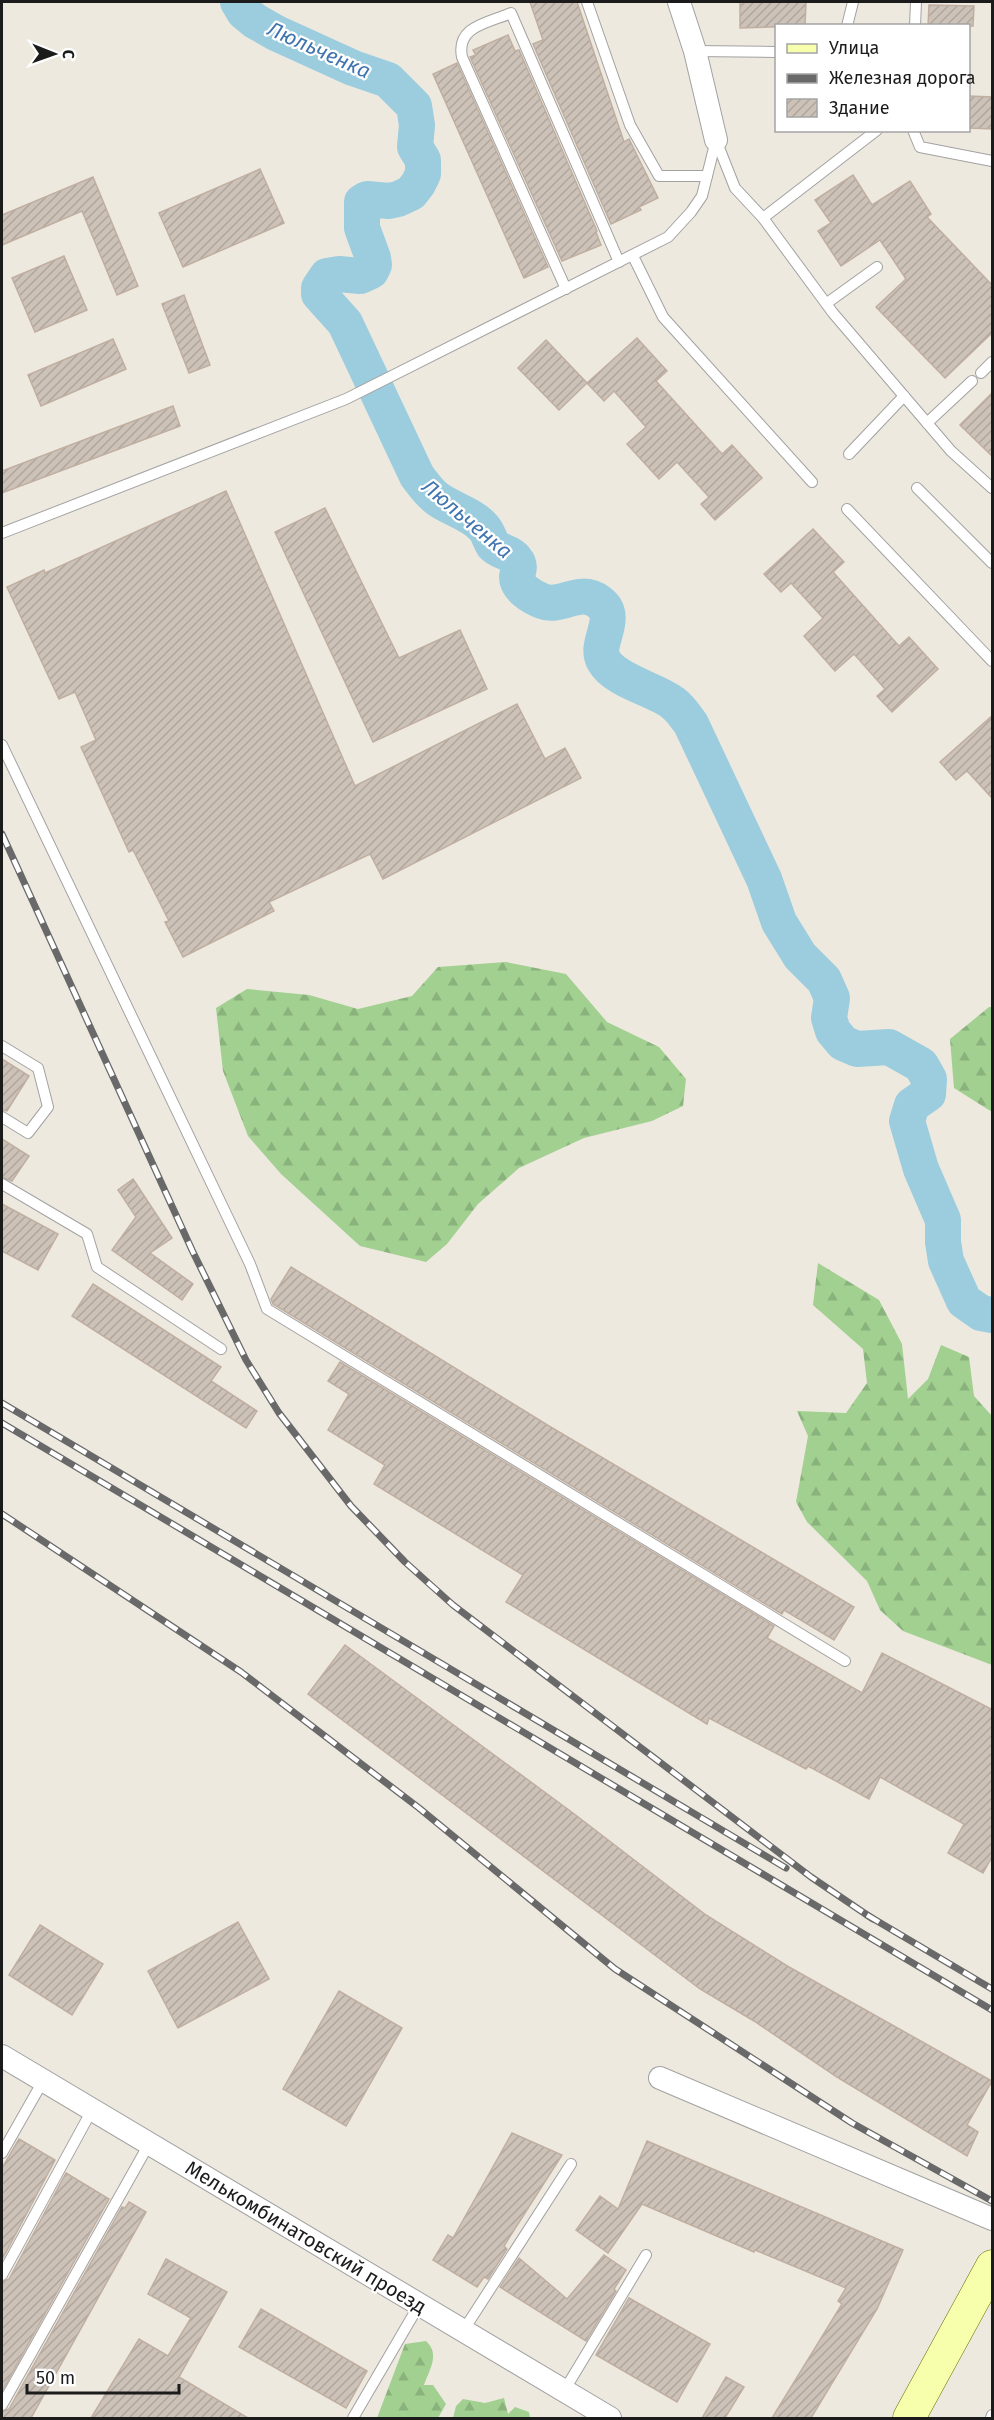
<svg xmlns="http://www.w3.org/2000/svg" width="994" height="2420" viewBox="0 0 994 2420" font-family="'Fira Sans',sans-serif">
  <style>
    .forest { fill: url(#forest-firs) }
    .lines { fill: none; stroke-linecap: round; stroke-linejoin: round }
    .river { stroke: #9bcddf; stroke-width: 36 }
    .building { fill: url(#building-hatch); stroke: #c0afa0; stroke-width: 1.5 }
    .service-casing { stroke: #a2a2a2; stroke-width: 12 }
    .minor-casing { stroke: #a2a2a2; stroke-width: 24 }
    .secondary-casing { stroke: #637300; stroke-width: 33 }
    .service { stroke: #fff; stroke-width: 10 }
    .minor { stroke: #fff; stroke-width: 22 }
    .secondary { stroke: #f7feac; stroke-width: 32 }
    .rail-casing { stroke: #696969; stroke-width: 7 }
    .rail { stroke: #fff; stroke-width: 4.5; stroke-dasharray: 14; stroke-linecap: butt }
    .labels { text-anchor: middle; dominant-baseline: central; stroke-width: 4.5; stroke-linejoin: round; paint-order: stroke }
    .street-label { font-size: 20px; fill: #1b1b1b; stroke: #fff }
    .water-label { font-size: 21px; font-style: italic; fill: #4175b0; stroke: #fff }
  </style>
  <defs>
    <pattern id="forest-firs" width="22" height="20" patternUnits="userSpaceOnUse" patternTransform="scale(1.5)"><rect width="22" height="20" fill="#a1d090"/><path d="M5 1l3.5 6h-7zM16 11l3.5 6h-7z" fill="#8ab27c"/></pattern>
    <pattern id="building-hatch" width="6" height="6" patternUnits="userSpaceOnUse" patternTransform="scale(1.5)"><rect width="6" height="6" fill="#cdc2b8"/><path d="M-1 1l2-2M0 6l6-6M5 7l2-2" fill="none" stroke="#afa69e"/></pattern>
  </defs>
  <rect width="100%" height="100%" fill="#eee9df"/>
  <g class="forest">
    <polygon points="506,962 566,974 607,1022 659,1047 686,1079 683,1106 652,1121 584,1138 519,1168 478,1204 447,1244 426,1262 360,1246 281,1174 248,1136 223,1071 216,1008 247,989 309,995 358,1009 412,996 438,967"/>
    <polygon points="989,1007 992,1007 992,1112 954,1088 950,1039"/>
    <polygon points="818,1263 879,1300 902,1344 908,1399 928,1379 941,1345 969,1357 974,1396 992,1416 992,1665 903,1631 880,1610 867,1581 807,1522 796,1502 808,1436 797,1411 846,1413 867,1383 863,1349 813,1305"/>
    <path d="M426 2341C440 2354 430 2369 424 2385H433L446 2404 438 2418H377L405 2344Z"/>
    <polygon points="504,2398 508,2414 515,2407 529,2412 530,2418 453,2418 456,2406 463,2399 485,2403"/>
  </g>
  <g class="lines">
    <path class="river" d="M238 2 244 12 255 21 276 33 353 68 388 80 414 106 417 125 415 147 423 160V174L418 184 411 193 398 199 389 201 367 199 362 202V228L373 258 374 265 371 271 360 276 339 274 327 276 319 288V294L345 323 417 476C424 485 430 494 439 500 452 509 471 514 482 526 488 531 489 539 493 545 499 552 511 552 516 560 521 566 518 571 517 577 517 588 532 597 542 601 561 609 579 587 599 602 621 618 593 643 604 661 615 681 655 689 673 703 680 708 686 717 691 724L764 879 779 922 800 956 824 980 832 998 829 1018 833 1031 843 1043 857 1049 889 1047 921 1065 929 1079 928 1094 912 1105 907 1121 921 1169 943 1220V1242L946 1261 964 1301 981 1313 992 1315"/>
  </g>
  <g class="building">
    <polygon points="530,2 577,2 624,142 629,139 658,198 639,207 641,210 611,224 533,44 543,40"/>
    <polygon points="740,2 806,2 805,26 740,28"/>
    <polygon points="929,5 974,6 973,26 928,26"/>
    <polygon points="508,35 515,51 519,50 597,231 596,232 601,245 562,261 470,57 476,55 473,50"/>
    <polygon points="457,63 548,267 524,278 433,74"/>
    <polygon points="969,96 993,97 993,129 969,128"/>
    <polygon points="260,169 284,223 183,267 159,213"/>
    <polygon points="853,175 872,205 910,181 931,214 927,217 993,286 993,332 945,378 876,307 906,279 880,240 841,266 818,231 831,223 815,200"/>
    <polygon points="93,177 138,286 117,295 82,211 2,245 2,215"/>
    <polygon points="64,256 87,310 35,332 12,278"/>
    <polygon points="184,295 210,365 189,373 162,304"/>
    <polygon points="637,338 667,371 656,381 722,454 732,445 762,478 715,520 701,504 709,497 677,462 659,479 627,444 646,427 614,391 604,401 587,383"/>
    <polygon points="113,339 126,369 41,406 28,375"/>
    <polygon points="546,340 587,383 559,410 518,368"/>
    <polygon points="993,392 993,457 960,425"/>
    <polygon points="173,406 180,426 2,493 2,471"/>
    <polygon points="226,491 355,786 517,704 545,759 565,748 581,778 383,879 370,854 269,902 274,911 183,957 165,922 169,921 133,850 129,852 81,747 96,740 75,692 59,699 7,587 44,570 45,573"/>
    <polygon points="325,508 399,658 460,630 487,689 373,742 275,532"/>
    <polygon points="813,529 844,562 833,572 899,646 909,637 938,669 892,712 877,696 885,689 854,654 835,671 804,636 823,618 791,583 781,592 764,574"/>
    <polygon points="993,715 993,799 967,771 956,780 940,762"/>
    <polygon points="2,1059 29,1076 7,1111 2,1110"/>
    <polygon points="2,1139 29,1156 12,1181 2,1177"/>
    <polygon points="133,1179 172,1238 150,1253 193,1284 182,1300 112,1250 136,1217 118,1190"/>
    <polygon points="2,1204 58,1234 38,1270 2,1251"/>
    <polygon points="291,1267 549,1426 854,1607 834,1640 784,1610 782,1614 273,1304 271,1299"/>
    <polygon points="93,1284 221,1367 211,1381 257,1411 246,1428 72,1316"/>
    <polygon points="340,1362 774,1626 767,1638 862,1693 882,1653 993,1710 993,1855 983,1873 948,1853 964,1824 880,1777 869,1799 808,1766 806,1769 709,1718 707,1724 506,1602 523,1575 374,1484 385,1465 328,1430 349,1394 328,1381"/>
    <polygon points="345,1645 573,1813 706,1915 789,1967 992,2081 967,2125 978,2132 967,2156 837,2077 754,2021 700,1989 308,1694"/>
    <polygon points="238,1922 269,1979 178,2028 148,1971"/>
    <polygon points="40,1925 103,1964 72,2015 9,1975"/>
    <polygon points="339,1991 402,2028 346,2126 283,2089"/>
    <polygon points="512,2133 562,2155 504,2246 507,2249 488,2279 484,2277 477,2287 433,2260 448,2235 453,2238"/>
    <polygon points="19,2139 55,2160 2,2260 2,2168"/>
    <polygon points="647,2141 903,2250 877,2309 811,2418 772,2418 842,2304 838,2301 846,2288 755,2250 754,2252 642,2204 608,2253 576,2230 600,2196 618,2209"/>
    <polygon points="66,2173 109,2199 2,2391 2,2282 9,2279"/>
    <polygon points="129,2202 146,2212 31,2418 2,2418 2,2412 9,2409 122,2207 125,2208"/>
    <polygon points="604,2255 626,2270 614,2289 616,2291 586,2341 500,2287 519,2258 567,2299"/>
    <polygon points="166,2259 227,2292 179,2377 248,2418 91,2418 139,2339 168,2356 191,2318 148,2294"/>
    <polygon points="629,2298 710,2344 677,2402 596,2355"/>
    <polygon points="261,2309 367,2371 346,2408 239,2347"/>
    <polygon points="726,2377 744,2387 725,2418 702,2418"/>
  </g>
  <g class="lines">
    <g class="service-casing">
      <g id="service">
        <polyline points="587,2 630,125 659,176 707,176"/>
        <polyline points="847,26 853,2"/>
        <polyline points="915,26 916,2"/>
        <polyline points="695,51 776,52"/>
        <polyline points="913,130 920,147 992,161"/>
        <polyline points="716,140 735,188 763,218 833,313 951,451 992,488"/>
        <polyline points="763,218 877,130"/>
        <polyline points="633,256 663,317 812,482"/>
        <path d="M566 289 462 57C456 26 488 23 511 13L619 262"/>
        <polyline points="827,303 877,267"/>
        <polyline points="981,373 992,362"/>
        <polyline points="927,423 972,381"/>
        <polyline points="849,454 904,396"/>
        <polyline points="917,488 992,563"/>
        <polyline points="847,509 992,661"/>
        <polyline points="2,533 346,399 668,237 691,212 702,196 716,140"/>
        <polyline points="2,745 250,1264 267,1309 845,1661"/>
        <polyline points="2,1046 38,1068 48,1107 28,1133 2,1117"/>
        <polyline points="2,1184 87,1234 97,1267 221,1349"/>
        <polyline points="2,2153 43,2081"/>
        <polyline points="2,2275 92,2110"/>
        <polyline points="463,2331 571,2164"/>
        <polyline points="564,2391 646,2255"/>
        <polyline points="2,2405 149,2144"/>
        <polyline points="353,2418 419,2305"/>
        <polyline points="991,2418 992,2415"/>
      </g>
    </g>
    <g class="minor-casing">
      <g id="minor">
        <polyline points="679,2 695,51 716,140"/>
        <polyline points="2,2056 610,2418"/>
        <polyline points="660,2078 992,2219"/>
      </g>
    </g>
    <g class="secondary-casing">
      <polyline id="secondary" points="909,2418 992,2266"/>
    </g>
    <use href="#service" class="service"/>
    <use href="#minor" class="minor"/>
    <use href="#secondary" class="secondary"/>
    <g class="rail-casing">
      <g id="rail">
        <polyline points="2,834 192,1250 246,1360 279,1413 351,1506 405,1562 453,1605 811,1877 873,1919"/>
        <polyline points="2,1403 786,1868"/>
        <polyline points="2,1423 992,2010"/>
        <polyline points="2,1514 241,1672 419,1808 615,1969 852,2123 992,2201"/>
        <polyline points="867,1915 992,1989"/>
      </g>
    </g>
    <use href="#rail" class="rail"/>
  </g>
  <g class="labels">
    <g class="street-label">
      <text transform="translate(306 2237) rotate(31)">Мелькомбинатовский проезд</text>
    </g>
    <g class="water-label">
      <text transform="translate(319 50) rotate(24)">Люльченка</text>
      <text transform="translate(467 519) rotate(40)">Люльченка</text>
    </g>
  </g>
  <rect width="994" height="2420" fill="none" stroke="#1b1b1b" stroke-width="6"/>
  <rect x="775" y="24" width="195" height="108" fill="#ffffff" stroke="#a4a4a4" stroke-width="1.5"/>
  <rect x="787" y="44" width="30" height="9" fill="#f7feac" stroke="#a4a4a4" stroke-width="1.5"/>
  <text x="829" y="54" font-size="18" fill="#1b1b1b">Улица</text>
  <rect x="787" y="74" width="30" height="9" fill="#696969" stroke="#a4a4a4" stroke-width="1.5"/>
  <text x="829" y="84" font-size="18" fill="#1b1b1b">Железная дорога</text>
  <rect x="787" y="99" width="30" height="18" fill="url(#building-hatch)" stroke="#a4a4a4" stroke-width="1.5"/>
  <text x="829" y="114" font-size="18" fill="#1b1b1b">Здание</text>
  <g transform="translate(54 54) rotate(91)" stroke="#ffffff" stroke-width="4.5" paint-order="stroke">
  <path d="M0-4.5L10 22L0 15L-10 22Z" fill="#1b1b1b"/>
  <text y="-9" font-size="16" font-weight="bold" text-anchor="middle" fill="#1b1b1b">С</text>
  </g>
  <path d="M27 2384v9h152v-9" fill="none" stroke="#1b1b1b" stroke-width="3"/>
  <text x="36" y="2384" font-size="18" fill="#1b1b1b" stroke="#ffffff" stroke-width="4.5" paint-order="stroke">50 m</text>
</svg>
